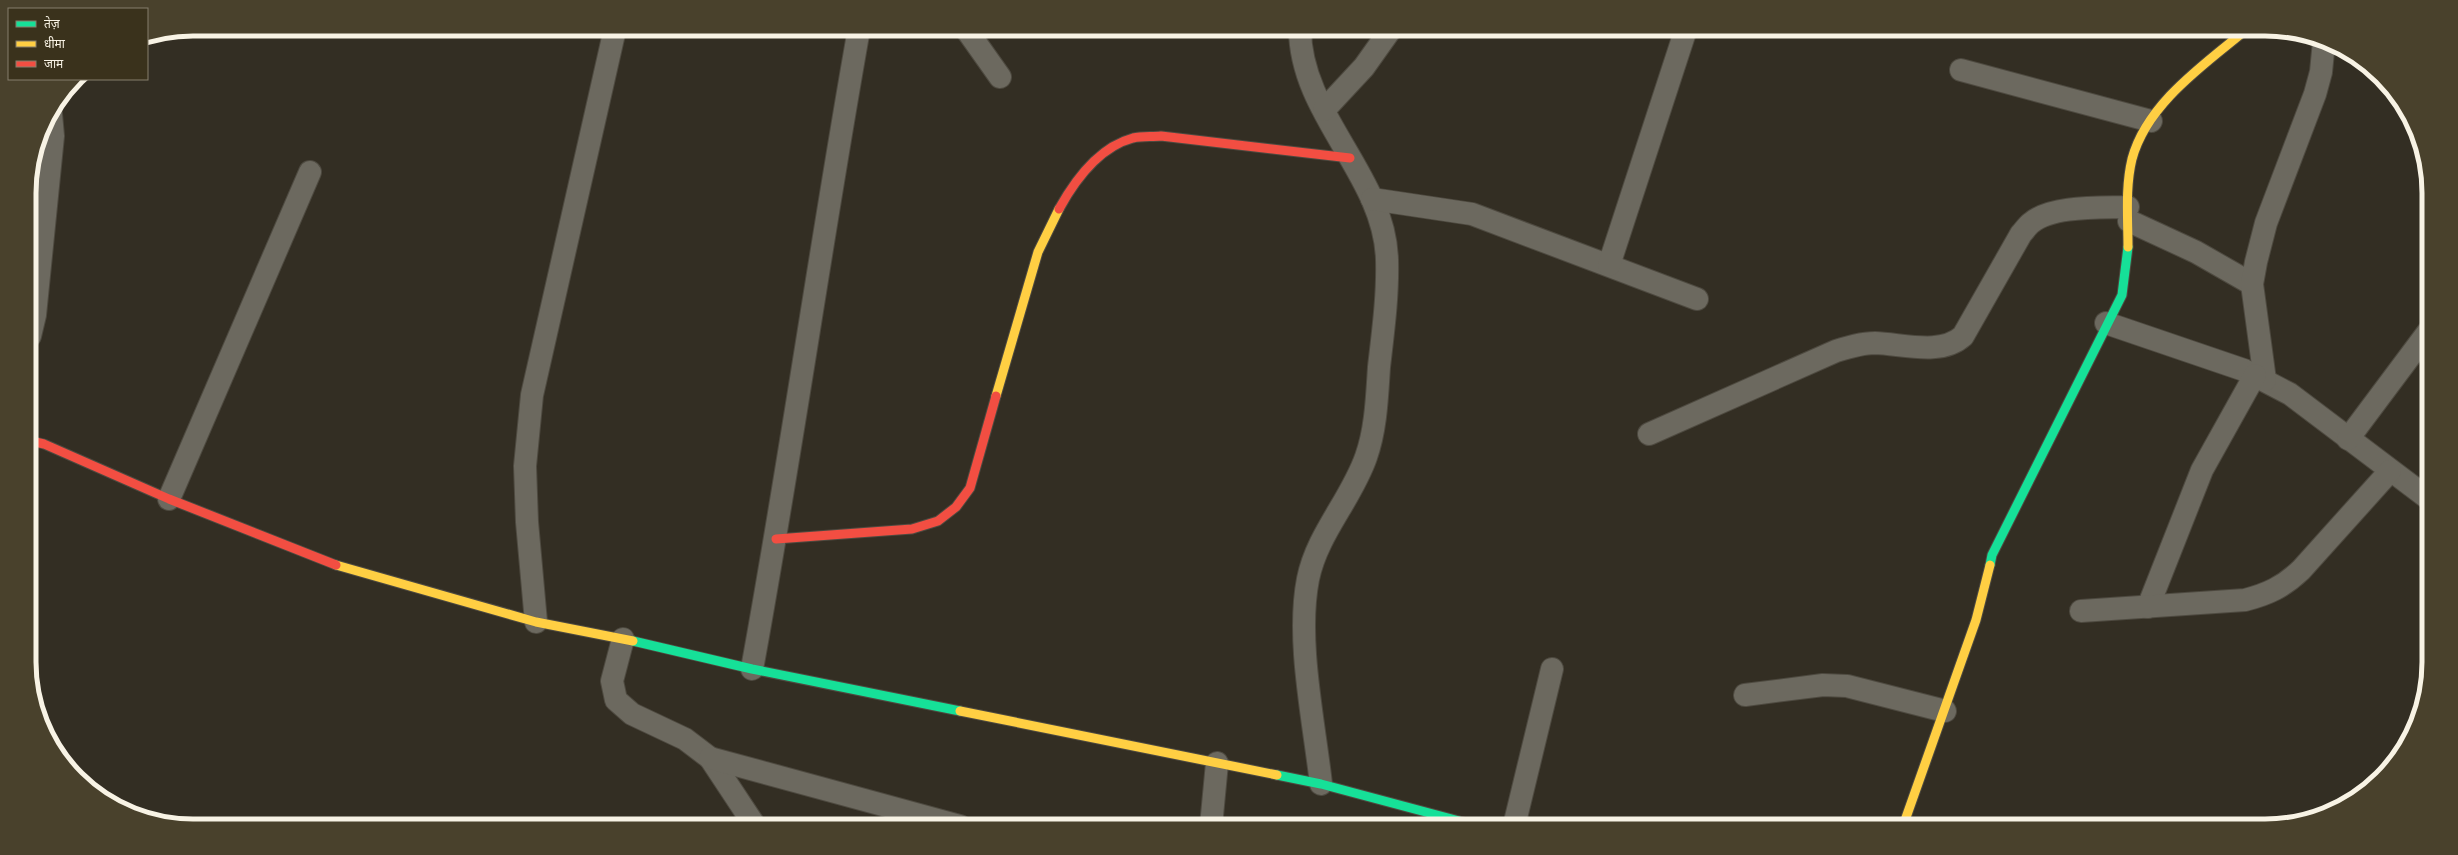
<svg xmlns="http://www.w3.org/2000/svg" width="2458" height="855" viewBox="0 0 2458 855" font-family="Jost,'Noto Sans Devanagari',sans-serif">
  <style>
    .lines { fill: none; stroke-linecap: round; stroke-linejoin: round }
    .street-casing { stroke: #4e4a40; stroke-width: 24 }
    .fast-casing { stroke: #4e4a40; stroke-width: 11 }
    .slow-casing { stroke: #4e4a40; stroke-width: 11 }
    .jam-casing { stroke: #4e4a40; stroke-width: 11 }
    .street { stroke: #6c695f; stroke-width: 22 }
    .fast { stroke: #16e098; stroke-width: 9 }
    .slow { stroke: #ffcf43; stroke-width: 9 }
    .jam { stroke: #f24e42; stroke-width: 9 }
    .rim { fill: none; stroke: #f8f3e5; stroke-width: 5 }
  </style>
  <rect width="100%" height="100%" fill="#332e23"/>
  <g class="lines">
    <g class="street-casing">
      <g id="street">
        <polyline points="966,29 1000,77"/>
        <path d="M1300 29C1300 115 1385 175 1387 260 1388 296 1383 332 1379 367 1377 397 1376 429 1366 457 1351 500 1317 534 1308 579 1296 640 1314 721 1321 784"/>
        <polyline points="1961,70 2151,121"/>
        <polyline points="1324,110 1364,67 1391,29"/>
        <polyline points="1372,199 1472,214 1697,299"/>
        <polyline points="2129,221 2196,252 2252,284"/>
        <polyline points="1609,265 1686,29"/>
        <polyline points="2106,323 2244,370 2290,394 2429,499"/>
        <polyline points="30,336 35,315 53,136 51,114"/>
        <polyline points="2265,380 2252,284 2256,262 2266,223 2315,94 2321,72 2324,41"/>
        <path d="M1649 434 1836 351C1849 347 1862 343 1875 343 1903 344 1941 356 1963 336L2021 234C2024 231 2027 226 2031 223 2052 205 2102 208 2128 207"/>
        <polyline points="2348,439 2428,332"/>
        <polyline points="169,499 310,172"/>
        <polyline points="2148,607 2202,470 2255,375"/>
        <path d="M2081 611 2245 600C2268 594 2283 587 2301 570L2390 471"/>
        <polyline points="536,622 527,522 525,466 532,395 615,29"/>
        <polyline points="623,639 612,681 616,700 632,714 685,739 710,758 755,826"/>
        <path d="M752 669C791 456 821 242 859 29"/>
        <polyline points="1745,695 1823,685 1847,686 1945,711"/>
        <polyline points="710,758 960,826"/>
        <polyline points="1211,826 1217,763"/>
        <polyline points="1514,826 1552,669"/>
      </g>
    </g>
    <g class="fast-casing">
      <g id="fast">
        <polyline points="1990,565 1992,555 2122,295 2128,247"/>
        <polyline points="633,641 752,669 960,711"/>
        <polyline points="1277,775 1321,784 1478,826"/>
      </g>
    </g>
    <g class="slow-casing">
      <g id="slow">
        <path d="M2128 247C2128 218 2125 188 2132 159 2147 103 2205 64 2247 29"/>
        <polyline points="996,396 1038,252 1059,209"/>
        <polyline points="336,565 536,622 633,641"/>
        <polyline points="960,711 1277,775"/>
        <polyline points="1903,826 1976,620 1990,565"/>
      </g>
    </g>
    <g class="jam-casing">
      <g id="jam">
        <path d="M1059 209C1075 180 1099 147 1133 138 1142 136 1152 137 1161 136L1350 158"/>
        <polyline points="31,441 44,444 169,499 336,565"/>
        <polyline points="776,539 912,529 938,521 956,507 970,488 996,396"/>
      </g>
    </g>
    <use href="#street" class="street"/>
    <use href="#fast" class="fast"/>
    <use href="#slow" class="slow"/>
    <use href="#jam" class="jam"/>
  </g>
  <path d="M0 0H2458V855H0ZM193 36H2265A157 157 0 0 1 2422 193V662A157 157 0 0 1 2265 819H193A157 157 0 0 1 36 662V193A157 157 0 0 1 193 36Z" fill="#49412c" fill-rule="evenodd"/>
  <path class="rim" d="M193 36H2265A157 157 0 0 1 2422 193V662A157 157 0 0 1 2265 819H193A157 157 0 0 1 36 662V193A157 157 0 0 1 193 36Z"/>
  <rect x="8" y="8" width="140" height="72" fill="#3a321c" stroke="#867f6c"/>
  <rect x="16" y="21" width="20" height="6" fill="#16e098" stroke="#867f6c"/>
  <text x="44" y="28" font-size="12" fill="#f8f3e5">तेज़</text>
  <rect x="16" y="41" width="20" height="6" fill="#ffcf43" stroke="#867f6c"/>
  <text x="44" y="48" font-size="12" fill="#f8f3e5">धीमा</text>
  <rect x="16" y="61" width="20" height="6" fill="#f24e42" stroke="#867f6c"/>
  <text x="44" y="68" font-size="12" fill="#f8f3e5">जाम</text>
</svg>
